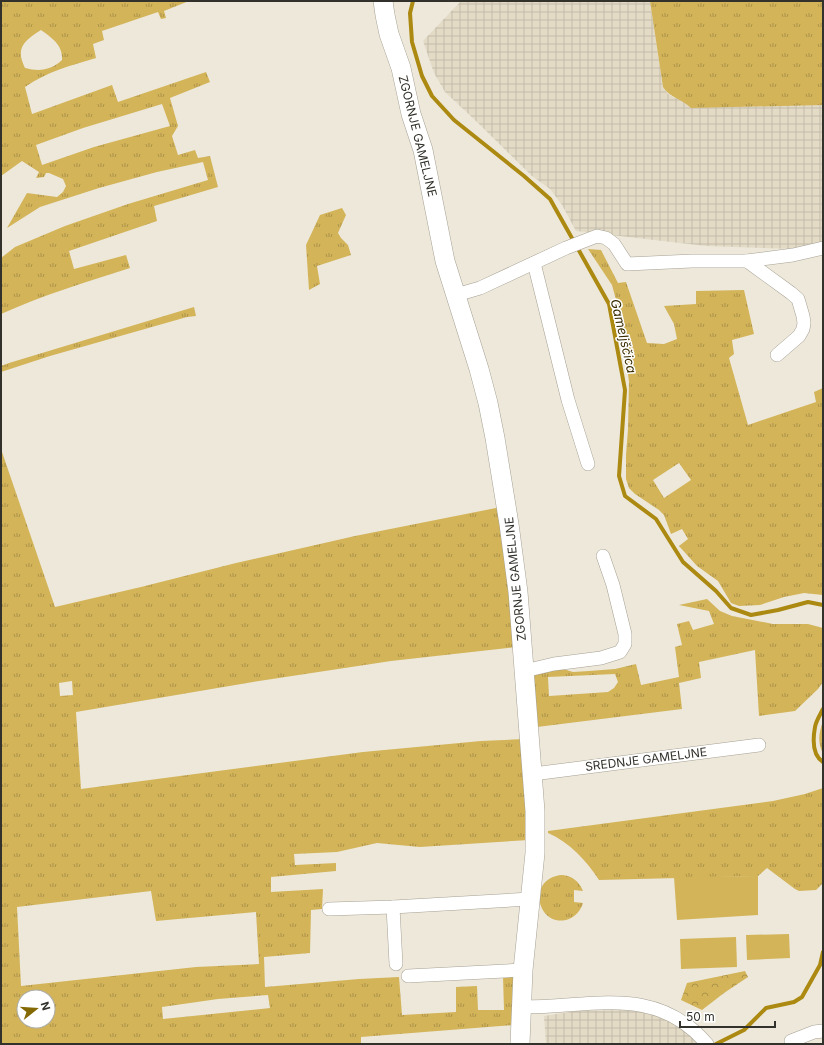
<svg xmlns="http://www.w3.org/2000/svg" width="824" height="1045" viewBox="0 0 824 1045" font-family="Inter,sans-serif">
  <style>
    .industrial { fill: url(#industrial-grid) }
    .grass { fill: url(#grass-tufts); fill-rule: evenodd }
    .forest { fill: url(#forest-crowns) }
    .garden { fill: #d3b459 }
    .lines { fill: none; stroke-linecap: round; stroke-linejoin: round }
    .stream { stroke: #ac8911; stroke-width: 4 }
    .street-casing { stroke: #a6a194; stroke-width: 14 }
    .secondary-casing { stroke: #a6a194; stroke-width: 20 }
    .street { stroke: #fff; stroke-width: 13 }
    .secondary { stroke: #fff; stroke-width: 19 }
    .labels { text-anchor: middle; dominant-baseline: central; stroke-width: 3; stroke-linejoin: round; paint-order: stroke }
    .street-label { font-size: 12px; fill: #33312b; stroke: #fff }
    .water-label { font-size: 13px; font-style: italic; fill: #3a2c00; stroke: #fff }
  </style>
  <defs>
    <pattern id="industrial-grid" width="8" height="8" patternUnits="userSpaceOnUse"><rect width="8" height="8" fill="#e3dbc6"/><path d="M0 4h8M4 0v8" fill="none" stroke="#c3bcaa"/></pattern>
    <pattern id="grass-tufts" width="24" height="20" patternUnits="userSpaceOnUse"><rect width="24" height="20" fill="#d3b459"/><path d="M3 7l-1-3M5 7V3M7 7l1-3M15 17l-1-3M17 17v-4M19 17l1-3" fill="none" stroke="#ac934a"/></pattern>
    <pattern id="forest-crowns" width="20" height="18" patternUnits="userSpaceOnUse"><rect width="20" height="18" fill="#d3b459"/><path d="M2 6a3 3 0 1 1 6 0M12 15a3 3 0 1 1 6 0" fill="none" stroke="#ac934a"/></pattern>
  </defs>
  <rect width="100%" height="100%" fill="#ede8da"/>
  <g class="industrial">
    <polygon points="461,1 650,1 663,87 668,94 673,97 685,102 765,105 823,105 823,242 794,249 706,246 576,231 562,205 550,189 532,176 478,123 445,92 434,73 423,41"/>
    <polygon points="624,1010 650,1013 669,1019 687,1031 699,1044 546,1044 544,1016 576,1011"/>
  </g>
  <g class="grass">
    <path d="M1 1H189L164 11 166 18 161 19 158 12 102 31 104 40 93 44 96 58C72 65 46 72 25 87L32 114 112 85 118 102 206 72 210 82 170 98 178 126 172 136 178 155 195 150 198 158 210 156 218 187 154 206 157 221 69 251 74 269 126 255 130 268C86 282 43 295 1 314V258L15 247 65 226 128 204 208 180 203 162 157 172 99 188 40 207 7 228 27 193 57 197 63 192 66 186 63 179 49 173H46L44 177 36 178 39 172 22 161 1 176ZM41 30C52 38 63 45 62 60 51 70 40 72 25 68 15 48 24 41 41 30ZM162 104 170 126 94 147 42 165 36 145 83 128Z"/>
    <path d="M650 1H823V105L691 108C682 99 670 98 663 87Z"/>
    <polygon points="342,208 346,215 338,233 341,238 348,245 351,255 317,266 320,284 309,290 306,245 320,215"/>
    <path d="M588 249 601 250 618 283 626 282 647 343 664 344 677 339 674 324 664 306 696 304V291L744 290 754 334 732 340 734 354 729 358 748 425 816 402 814 392 823 388V595L804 593 784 597 760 605 739 606 731 603 718 581 697 566 679 546 688 539 682 529 671 534 664 515 659 510 635 494 629 488 626 479V455L628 429 629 382 621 318 612 285ZM679 463 691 480 664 498 653 480Z"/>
    <polygon points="194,307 196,316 187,317 50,356 1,372 1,366 9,363"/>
    <path d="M1 449 55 607 141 587 236 563 355 536 501 507 516 647 391 661 259 681 76 712 81 789 363 752 481 741 524 739 529 840 420 847 377 843 337 852 294 854 295 865 336 863V871L271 877V892L323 889 322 909 311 910 310 953 264 957 265 987 359 979 399 977 402 1015 456 1012V987L477 986 478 1010H504L503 976 508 975 513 977 514 1025 361 1037V1044H1ZM72 681 73 695 60 696 59 683ZM151 891 156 921 256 912 259 964 196 967 21 986 17 907ZM268 995 270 1008 163 1019 162 1007 218 999ZM24 997H48V1021H24Z"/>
    <path d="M707 599 720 611 732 616 773 624H808L823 628V682L818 689 795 711 759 716 755 650 699 662 701 678 679 683 682 709 537 727 533 679 535 674 560 668 573 672 589 671 615 669 636 664 641 685 679 677 675 647 682 645 677 624 689 621 693 630 714 624 709 611 679 605ZM615 674 618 682 614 688 608 692 549 696 548 677Z"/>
    <path d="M823 722V754C818 743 818 734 823 722Z"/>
    <path d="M823 788V883L816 890 799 891 795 889 767 868 758 876 599 880C587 861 569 842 548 833V831L773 801 805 794Z"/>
    <path d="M562 875C572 876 579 881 583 891L574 890V902L583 903C581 910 576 916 569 919 538 930 525 878 562 875Z"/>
  </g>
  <polygon class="forest" points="745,971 748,977 724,993 702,1010 681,1000 687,983"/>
  <g class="garden">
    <polygon points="758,876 758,915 677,920 674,877"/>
    <polygon points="789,934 790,958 747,960 746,935"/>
    <polygon points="736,937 737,967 681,969 680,939"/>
  </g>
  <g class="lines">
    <g class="stream">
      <polyline points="413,1 410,13 412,42 422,76 432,96 454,120 524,176 550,199 609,304 625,390 619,476 625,496 656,519 683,562 716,591 731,608 751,615 778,610 808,602 823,605"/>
      <path d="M823 709C820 715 816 721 815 727 813 738 812 755 823 762"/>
      <polyline points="716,1044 744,1030 766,1008 794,1002 802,997 820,965 823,952"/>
    </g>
    <g class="street-casing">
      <g id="street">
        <polyline points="747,261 791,293 798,299 803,316 804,323 803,329 799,336 777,355"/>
        <polyline points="534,263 568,400 588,464"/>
        <polyline points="456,295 480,288 566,248 597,236 606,238 614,244 627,264 692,261 747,261 793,255 823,248"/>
        <polyline points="524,671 554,664 601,658 620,652 625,644 625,634 613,585 603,556"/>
        <polyline points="533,774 759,745"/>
        <polyline points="393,907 396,964"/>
        <polyline points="329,909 393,907 530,899"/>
        <polyline points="408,976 523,970"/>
        <path d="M521 1007C591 1008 655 983 707 1044"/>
        <polyline points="791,1041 814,1032 823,1031"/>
      </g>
    </g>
    <g class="secondary-casing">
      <polyline id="secondary" points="383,1 385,15 389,34 401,68 411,114 423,150 445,261 479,369 488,403 495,438 509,524 518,592 535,811 535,853 523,970 520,1044"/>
    </g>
    <use href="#street" class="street"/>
    <use href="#secondary" class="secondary"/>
  </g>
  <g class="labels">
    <g class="street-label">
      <text transform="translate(418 136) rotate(76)">ZGORNJE GAMELJNE</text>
      <text transform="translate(515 579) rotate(-96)">ZGORNJE GAMELJNE</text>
      <text transform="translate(646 759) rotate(-7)">SREDNJE GAMELJNE</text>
    </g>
    <g class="water-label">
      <text transform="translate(624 336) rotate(77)">Gameljščica</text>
    </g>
  </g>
  <rect width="824" height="1045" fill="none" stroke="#33312b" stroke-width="4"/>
  <g transform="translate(36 1009) rotate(73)"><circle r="19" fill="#ffffff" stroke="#adadaa"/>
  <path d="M0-3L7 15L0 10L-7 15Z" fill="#846801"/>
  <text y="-6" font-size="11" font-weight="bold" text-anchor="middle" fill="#33312b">N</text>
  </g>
  <path d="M680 1021v6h95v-6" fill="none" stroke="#33312b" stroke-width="2"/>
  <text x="686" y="1021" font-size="12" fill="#33312b" stroke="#ffffff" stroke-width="3" paint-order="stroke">50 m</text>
</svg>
